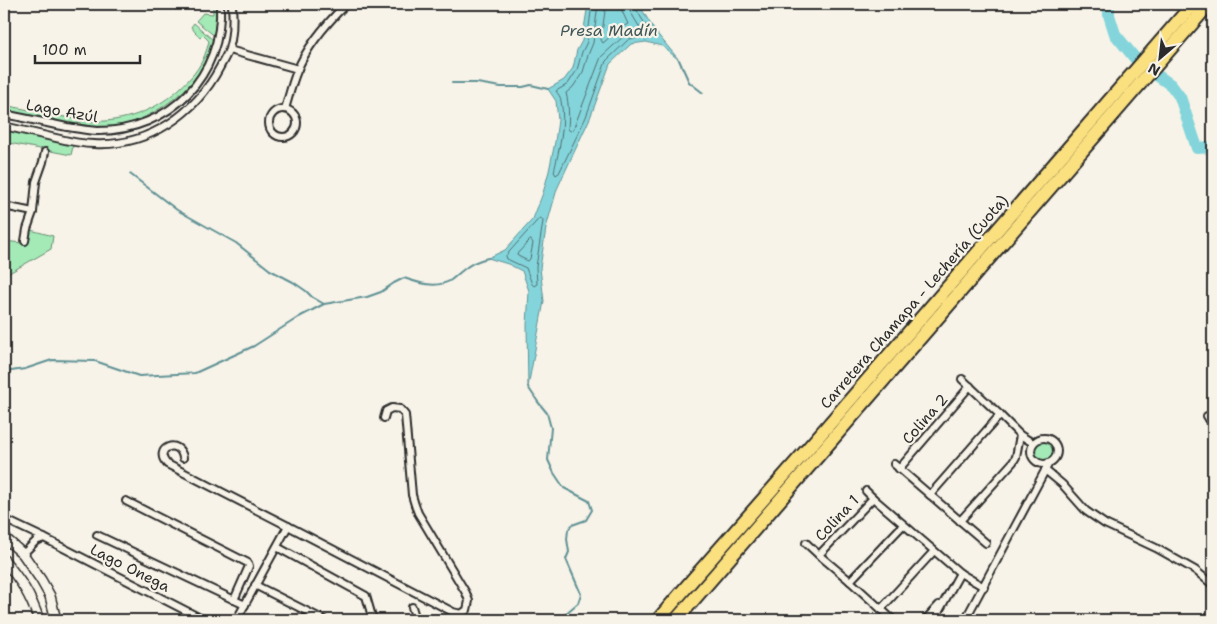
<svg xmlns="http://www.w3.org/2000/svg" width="1217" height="624" viewBox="0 0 1217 624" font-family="'Shantell Sans',sans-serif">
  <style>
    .green { fill: #a3eab6; stroke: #678a70 }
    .water { fill: #84d5db; stroke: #609195 }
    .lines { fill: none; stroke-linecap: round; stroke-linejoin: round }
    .shore { stroke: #4f6f71; stroke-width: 1 }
    .stream { stroke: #609195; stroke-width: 2 }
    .river { stroke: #84d5db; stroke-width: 12 }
    .minor-casing { stroke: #2b2b2b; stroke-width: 10 }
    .tertiary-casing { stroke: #2b2b2b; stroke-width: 12 }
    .motorway-casing { stroke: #2b2b2b; stroke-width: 16 }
    .minor { stroke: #f7f3e8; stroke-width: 6 }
    .tertiary { stroke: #f7f3e8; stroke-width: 9 }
    .motorway { stroke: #fbe080; stroke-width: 12 }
    .labels { text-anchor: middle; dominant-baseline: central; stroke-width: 4.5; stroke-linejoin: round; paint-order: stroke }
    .street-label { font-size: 15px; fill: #2b2b2b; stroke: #f7f3e8 }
    .water-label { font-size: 16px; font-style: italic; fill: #415657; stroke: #f7f3e8 }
  </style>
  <rect width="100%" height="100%" fill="#f7f3e8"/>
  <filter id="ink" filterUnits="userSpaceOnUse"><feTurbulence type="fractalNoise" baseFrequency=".02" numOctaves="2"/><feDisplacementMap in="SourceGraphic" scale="10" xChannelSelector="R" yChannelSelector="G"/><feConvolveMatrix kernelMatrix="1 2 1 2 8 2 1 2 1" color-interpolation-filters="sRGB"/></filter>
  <g filter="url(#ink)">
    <g class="green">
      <polygon points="213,4 218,4 216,37 196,21 203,13 213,14"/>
      <path d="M194 23 214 41C214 45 213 49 212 52 200 83 161 113 130 123 115 128 96 127 80 124L81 121C117 124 151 114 178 90 195 75 204 63 209 41L203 35 200 38 191 27Z"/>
      <polygon points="4,105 80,120 77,128 4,114"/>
      <polygon points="4,126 74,142 71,155 4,142"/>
      <polygon points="27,229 53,236 51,249 4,276 4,241 22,243 25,241"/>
      <circle cx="1044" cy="449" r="11"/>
    </g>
    <polygon class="water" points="588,4 640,4 640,6 654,30 679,60 662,46 646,42 631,44 610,64 590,118 557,189 546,228 540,268 544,301 528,387 527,325 529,291 522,271 508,264 488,258 505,250 533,219 543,193 549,171 555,142 558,120 556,101 548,89 564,80 573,68 577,50 582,41"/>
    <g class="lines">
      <g class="shore">
        <path d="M592 4 587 42 582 52 577 70 568 84 556 91C558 94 561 97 561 101 566 124 559 149 554 172L556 175 559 173 586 117 606 61 629 39 645 37H649L651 36V34L636 9 635 4"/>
        <path d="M598 4 593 43 588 55 583 72 573 87 566 93C569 104 569 117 568 129L570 131 573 130 601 57 625 35 640 30V28L630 11 629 4"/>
        <polyline points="606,4 601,40 603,43 619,29 628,24 622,11 622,4"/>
        <polygon points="540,218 542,219 543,221 536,267 537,284 534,286 532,284 526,268 507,259 506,256"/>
        <polygon points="531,240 533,243 530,259 528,261 518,256 517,254 529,241"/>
      </g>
      <g class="stream">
        <polyline points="679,60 689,82 703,93"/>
        <polyline points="452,83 477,83 501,87 523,87 531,85 548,89"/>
        <polyline points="130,174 177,210 236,243 270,270 293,282 306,291 312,297 324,304"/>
        <path d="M4 369 11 371 25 369 52 360 95 361 139 376 195 373 254 346 299 317 324 304 367 297 381 292 394 283 404 278C418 283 437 289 451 280 455 277 459 273 463 270 470 264 479 260 488 258"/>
        <polyline points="528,387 538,402 547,413 551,428 548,460 554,473 564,488 589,501 592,510 586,520 572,525 568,530 567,539 569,552 566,559 581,594 578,603 558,620"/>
      </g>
      <polyline class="river" points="1109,4 1109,15 1115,34 1138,62 1171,85 1180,97 1197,148 1213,147"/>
      <g class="minor-casing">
        <g id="minor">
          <polyline points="229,50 298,69"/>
          <path d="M285 109C289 96 292 83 297 71 307 46 327 23 346 4"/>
          <circle cx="283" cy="123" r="14"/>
          <path d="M4 114C25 118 46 123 67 127 77 128 88 131 98 131 169 131 224 76 220 4"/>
          <path d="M4 126C21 130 39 134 56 138 68 141 81 144 94 144 149 147 196 113 220 67 223 61 227 55 229 49 233 36 233 17 232 4"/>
          <polyline points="4,206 33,212"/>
          <polyline points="25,241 27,229 33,212 36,182 43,162 45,152"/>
          <polyline points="962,379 1000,415"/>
          <polyline points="1207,416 1213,426"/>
          <circle cx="1044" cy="451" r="13"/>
          <path d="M183 458C180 437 152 448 167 464L288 526 453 612 461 614 467 610 469 601 466 593 418 513 415 505 412 495 405 415 400 409 392 408 386 411 384 418"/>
          <polyline points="894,464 986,543"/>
          <polyline points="899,469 970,386"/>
          <polyline points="1045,470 1062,484 1086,511 1105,524 1156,548 1195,570 1213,585"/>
          <polyline points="866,491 873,498"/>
          <polyline points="930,495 1000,415 1020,435 1033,443"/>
          <polyline points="126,501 248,563 249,566 234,600"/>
          <polyline points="4,519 44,538 204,620"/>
          <polyline points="960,521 1013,462 1016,457 1020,435"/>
          <polyline points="97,535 245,605"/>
          <polyline points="806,543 819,555"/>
          <polyline points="277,547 366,596 373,620"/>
          <polyline points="23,554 36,541 44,538"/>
          <polyline points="850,581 903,525"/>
          <polyline points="255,585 324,620"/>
          <polyline points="412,607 416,620"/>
          <polyline points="881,609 934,551"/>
          <polyline points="235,620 237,619 288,526"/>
          <polyline points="893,620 850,581 819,555 873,498 960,573 984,587"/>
          <polyline points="925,620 939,605"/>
          <polyline points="934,620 960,573"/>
          <polyline points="965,620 1049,463"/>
        </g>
      </g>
      <g class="tertiary-casing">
        <g id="tertiary">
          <polyline points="4,537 23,554 41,580 50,596 56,620"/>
          <path d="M4 560C21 581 30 594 39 620"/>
        </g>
      </g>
      <g class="motorway-casing">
        <g id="motorway">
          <polyline points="658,620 694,578 812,444 1193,4"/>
          <polyline points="676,620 1209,4"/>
        </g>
      </g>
      <use href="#minor" class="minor"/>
      <use href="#tertiary" class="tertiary"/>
      <use href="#motorway" class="motorway"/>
    </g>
  </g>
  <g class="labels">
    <g class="street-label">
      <text transform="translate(62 111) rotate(10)">Lago Azúl</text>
      <text transform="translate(914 302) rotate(-49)">Carretera Chamapa - Lechería (Cuota)</text>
      <text transform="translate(925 419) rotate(-49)">Colina 2</text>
      <text transform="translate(837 518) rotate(-47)">Colina 1</text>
      <text transform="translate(130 568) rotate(27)">Lago Onega</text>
    </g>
    <g class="water-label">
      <text x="609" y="30">Presa Madín</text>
    </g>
  </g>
  <rect width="1217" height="624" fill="none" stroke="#f7f3e8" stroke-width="20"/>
  <rect x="10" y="10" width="1197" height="604" fill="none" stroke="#2b2b2b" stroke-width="2" filter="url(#ink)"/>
  <g transform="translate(1160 58) rotate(208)" stroke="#f7f3e8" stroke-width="4" paint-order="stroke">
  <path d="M0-4L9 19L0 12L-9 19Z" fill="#2b2b2b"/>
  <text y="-8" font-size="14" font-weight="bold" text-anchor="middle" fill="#2b2b2b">N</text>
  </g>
  <path d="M35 55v8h105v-8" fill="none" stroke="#2b2b2b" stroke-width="2.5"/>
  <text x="42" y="55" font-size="15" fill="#2b2b2b" stroke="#f7f3e8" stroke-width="4" paint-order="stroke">100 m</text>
</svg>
